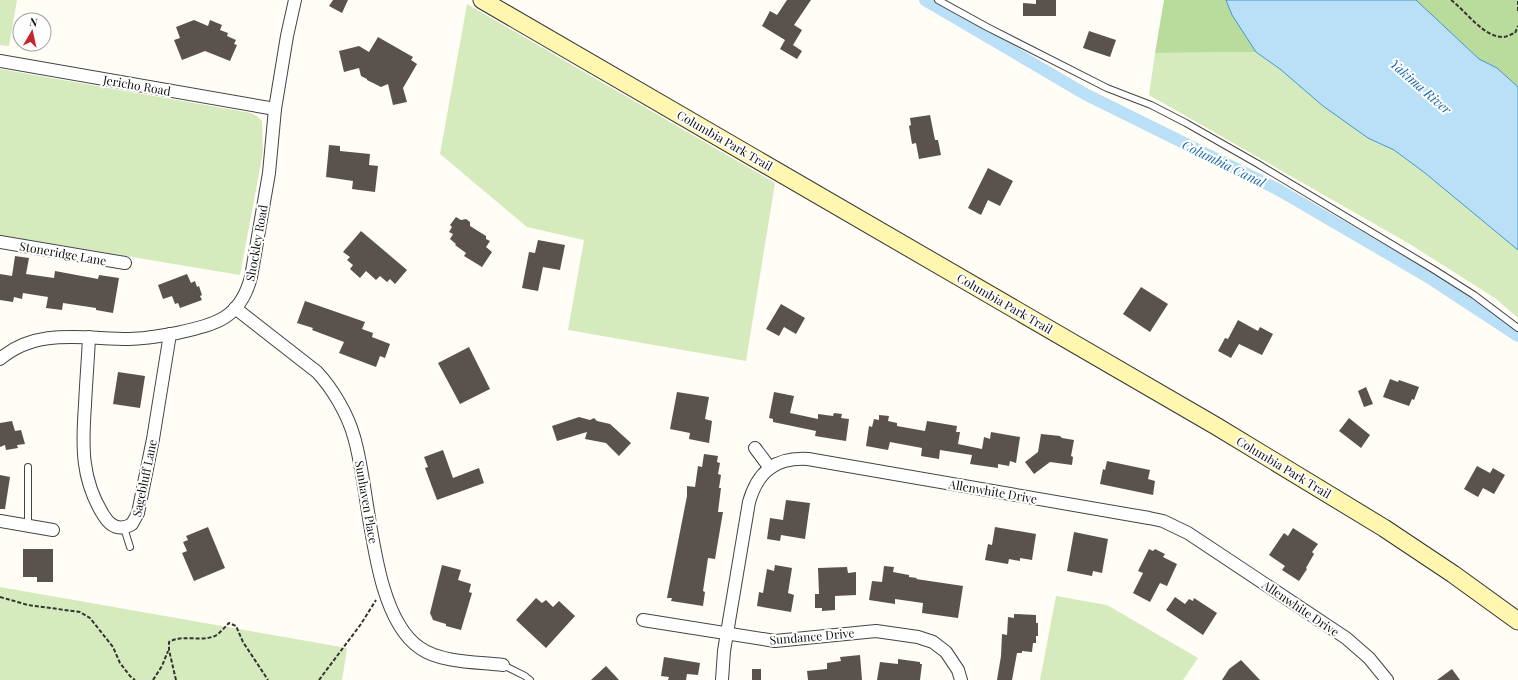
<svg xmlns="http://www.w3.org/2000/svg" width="1518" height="680" viewBox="0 0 1518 680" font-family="'Playfair Display',serif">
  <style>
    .green { fill: #d5ebbd }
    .forest { fill: #b9dc9c }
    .water { fill: #b9e0f7; stroke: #3f96cf }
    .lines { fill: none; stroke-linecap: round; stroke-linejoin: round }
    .canal { stroke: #b9e0f7; stroke-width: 12 }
    .building { fill: #5a524d }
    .lane-casing { stroke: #444; stroke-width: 8 }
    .street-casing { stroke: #444; stroke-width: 14 }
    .secondary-casing { stroke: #333; stroke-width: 19 }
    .path { stroke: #333; stroke-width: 2; stroke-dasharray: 4 2; stroke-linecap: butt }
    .lane { stroke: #fff; stroke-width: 6 }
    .street { stroke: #fff; stroke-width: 12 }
    .secondary { stroke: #fff6b0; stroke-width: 17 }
    .labels { text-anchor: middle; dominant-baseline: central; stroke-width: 4; stroke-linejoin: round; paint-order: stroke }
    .street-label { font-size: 12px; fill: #111; stroke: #fff }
    .water-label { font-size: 13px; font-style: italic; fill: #1768a6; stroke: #fff }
  </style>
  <rect width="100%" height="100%" fill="#fffdf5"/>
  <g class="green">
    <polygon points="0,0 17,0 9,46 0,45"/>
    <polygon points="467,4 775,183 746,361 568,330 584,240 527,227 440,154"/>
    <polygon points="1256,52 1280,69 1323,106 1368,138 1394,150 1425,173 1518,250 1518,318 1495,298 1408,243 1149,95 1155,53"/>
    <polygon points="0,69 251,113 257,116 262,121 263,152 240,275 0,235"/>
    <polygon points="0,587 347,648 342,680 0,680"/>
    <polygon points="1056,596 1107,605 1198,658 1183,680 1040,680"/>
  </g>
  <g class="forest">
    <polygon points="1164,0 1226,0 1232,15 1256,52 1155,53"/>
    <polygon points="1416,0 1518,0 1518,87 1497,68 1479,59"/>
  </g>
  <polygon class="water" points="1226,0 1416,0 1479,59 1497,68 1518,87 1518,250 1425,173 1394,150 1368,138 1323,106 1280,69 1256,52 1232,15"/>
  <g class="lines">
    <polyline class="canal" points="925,0 1085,94 1279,190 1428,277 1518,336"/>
  </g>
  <g class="building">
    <polygon points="333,0 348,0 342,13 329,6"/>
    <polygon points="787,0 811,0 794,25 802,30 793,45 802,51 797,59 780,49 785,40 762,26 770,11 777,15"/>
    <polygon points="1036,0 1056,0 1056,16 1023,16 1023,3 1036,4"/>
    <polygon points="194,20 208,26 210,20 222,25 220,30 228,33 227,36 236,40 234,44 237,45 230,61 205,51 182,60 174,40 180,38 176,27"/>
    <polygon points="1089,31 1116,40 1110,57 1083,48"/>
    <polygon points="378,37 413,57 411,60 417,64 403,88 407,102 393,105 388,84 381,87 367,80 367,79 361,76 359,68 344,72 339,51 359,46 369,52"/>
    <polygon points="930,115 935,140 938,140 941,155 919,159 916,143 912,144 909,126 911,125 910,118"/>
    <polygon points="329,145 340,146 340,151 370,154 369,165 378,166 375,192 352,189 353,181 326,177"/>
    <polygon points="988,168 1013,181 1000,206 988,200 981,215 968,208"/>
    <polygon points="456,217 461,220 466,219 470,222 470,226 486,236 486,239 490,241 486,247 492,252 482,267 464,256 466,253 455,245 456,244 450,239 453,234 449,232 452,227 450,225"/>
    <polygon points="361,231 407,270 395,284 390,279 387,282 380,276 376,280 366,271 360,278 350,269 353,265 347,260 350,257 343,252"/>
    <polygon points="538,240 565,245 560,270 543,267 538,291 522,288 529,252 535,253"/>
    <polygon points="15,256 29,258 26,274 54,278 55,271 98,279 99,275 119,278 113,313 96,310 96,308 63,303 62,310 46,308 48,297 23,293 22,299 14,297 13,302 0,300 0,274 12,276"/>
    <polygon points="187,274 191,283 195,281 197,287 199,286 202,295 200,296 202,300 180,308 178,303 175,304 172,296 163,299 158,285"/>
    <polygon points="1141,287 1168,304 1150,332 1123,314"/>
    <polygon points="305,301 365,322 362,329 373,333 372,337 390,344 385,358 380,356 376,367 339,353 344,342 312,330 313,328 297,323"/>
    <polygon points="781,304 805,318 796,334 784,327 779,336 766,329"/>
    <polygon points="1238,320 1258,331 1260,327 1273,334 1262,355 1239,344 1231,358 1218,351 1225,338 1228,339"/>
    <polygon points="469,347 490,389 460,404 438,363"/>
    <polygon points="118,372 145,376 140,408 113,404"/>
    <polygon points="1390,379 1398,382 1399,380 1419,387 1414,400 1412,399 1409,406 1383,397"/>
    <polygon points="1366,387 1373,404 1364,407 1358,391"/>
    <polygon points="677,392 709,397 705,419 712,421 709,443 689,439 690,433 670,429"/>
    <polygon points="774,392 794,396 790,413 818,419 818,414 833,416 834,413 842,414 841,418 849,419 846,441 815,436 816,431 773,422 773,419 769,418"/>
    <polygon points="879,415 889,416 888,421 897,423 897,426 925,431 927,421 957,426 956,432 960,432 958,444 982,449 984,437 990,439 991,432 1020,437 1016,463 1010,461 1009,466 998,464 998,468 970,464 972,455 940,450 939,459 921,456 922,448 890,442 888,450 866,446 869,426 872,427 874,419 879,420"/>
    <polygon points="579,417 590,420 594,418 597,421 610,424 631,443 619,456 606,443 585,439 587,432 557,441 552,426"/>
    <polygon points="1349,418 1370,435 1361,448 1339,431"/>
    <polygon points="12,421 15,431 21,430 25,444 17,445 18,448 6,450 5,445 0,447 0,423"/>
    <polygon points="1041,434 1060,436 1062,438 1074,440 1071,456 1073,457 1072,465 1050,462 1034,474 1025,462 1038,452"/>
    <polygon points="443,450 453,478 479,468 484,483 437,500 425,468 428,467 424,457"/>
    <polygon points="704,454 718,456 717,462 720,463 718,474 721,475 719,488 721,488 718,512 723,512 715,559 708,558 703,591 705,592 703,606 671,601 672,598 667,598 687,496 687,486 695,487 698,466 702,467"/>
    <polygon points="1107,461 1150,470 1148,479 1155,481 1153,495 1100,484 1103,469 1105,470"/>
    <polygon points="1477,466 1490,473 1493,468 1505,475 1494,494 1483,488 1478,497 1464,489"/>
    <polygon points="0,475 10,477 5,509 0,509"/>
    <polygon points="786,500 810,503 805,539 781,535 780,541 767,539 770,518 783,520"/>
    <polygon points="208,527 225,568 194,581 182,553 187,551 183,542 188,540 186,536"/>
    <polygon points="995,527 1036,534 1032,560 1020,558 1020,561 1009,559 1008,564 985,560 988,544 992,545"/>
    <polygon points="1293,528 1318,544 1312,552 1314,554 1306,568 1307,569 1299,581 1282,570 1285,566 1269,555 1284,533 1288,536"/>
    <polygon points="1074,532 1108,539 1102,573 1093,571 1092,576 1067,571"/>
    <polygon points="23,549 53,549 53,582 37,582 37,577 23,577"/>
    <polygon points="1149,549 1153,551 1155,549 1165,554 1163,557 1177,564 1167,586 1160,583 1150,602 1133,593 1143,573 1138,571"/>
    <polygon points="442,565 461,570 458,580 471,584 469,592 472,593 461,630 446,626 446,624 433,620 430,613"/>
    <polygon points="775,565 792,568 788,593 794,595 791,612 757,606 759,592 763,593 767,569 774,571"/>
    <polygon points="884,566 894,567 893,572 909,575 909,577 917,578 916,579 963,586 958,618 922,613 923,603 895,599 895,604 869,600 872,581 882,582"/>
    <polygon points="847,567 848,573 856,572 856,595 835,596 835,610 822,611 822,608 815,608 815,594 819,594 818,568"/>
    <polygon points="1175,597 1185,604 1189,599 1193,601 1194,598 1217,613 1203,635 1166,610"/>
    <polygon points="536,598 542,603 546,600 553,607 559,601 575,616 546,648 516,620"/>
    <polygon points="1014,614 1036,615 1036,623 1038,623 1038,636 1036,636 1036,643 1033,643 1032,652 1022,651 1022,653 1017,653 1012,680 997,680 1001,656 1002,634 1007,635 1008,617 1014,618"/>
    <polygon points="860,655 862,680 808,680 807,671 827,669 827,663 841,661 840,657"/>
    <polygon points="664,657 700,663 698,675 687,674 686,680 668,680 669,677 661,676"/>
    <polygon points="898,659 920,662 920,664 922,664 920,680 877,680 880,662 898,664"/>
    <polygon points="1241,660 1260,680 1222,680 1229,669"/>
    <polygon points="606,666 619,680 591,680"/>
    <rect x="752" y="669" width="9" height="11"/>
    <polygon points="1452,669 1460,680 1437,680"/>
  </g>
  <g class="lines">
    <g class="lane-casing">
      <g id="lane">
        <polyline points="938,0 987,27 1107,88 1151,105 1186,123 1258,164 1433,269 1474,295 1518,328"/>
        <polyline points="28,526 28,467"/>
        <polyline points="124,528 130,547"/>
        <polyline points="503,665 525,676 530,680"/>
      </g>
    </g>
    <g class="street-casing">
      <g id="street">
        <polyline points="0,61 275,109"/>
        <polyline points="0,242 125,263"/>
        <path d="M235 308 317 372C333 389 348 415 354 437 371 493 370 614 420 648 441 663 479 662 503 665"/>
        <path d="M89 337C88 360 86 382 85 405 82 446 81 480 104 516 111 527 120 531 132 524L138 513 153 439 170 334"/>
        <path d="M0 359C37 327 85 339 129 339 146 339 161 336 177 333 216 324 240 319 251 277L269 173 275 109 287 36 295 0"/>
        <polyline points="755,448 770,468"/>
        <polyline points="0,521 53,530"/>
        <polyline points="643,620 775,641 876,631 918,637 933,642 946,652 958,670 961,680"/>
        <path d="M722 680 724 651 749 502C758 471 776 457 808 459L1149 518 1163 521 1188 533 1346 638 1369 658 1387 680"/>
      </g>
    </g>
    <g class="secondary-casing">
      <polyline id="secondary" points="482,0 1216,426 1384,528 1453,574 1518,621"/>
    </g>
    <g class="path">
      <path d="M1451 0C1466 11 1483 37 1503 37 1507 37 1511 34 1515 33L1518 26"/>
      <polyline points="1518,1 1518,11"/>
      <polyline points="0,597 28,605 80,612 90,618 113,647 120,663 130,676 135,680"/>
      <polyline points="153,680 162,666 168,651"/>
      <path d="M176 680 169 650V642C183 634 200 642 215 636 220 633 225 627 229 623L236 626 243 642 268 680"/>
      <polyline points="319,680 361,624 376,600"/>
    </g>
    <use href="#lane" class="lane"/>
    <use href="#street" class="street"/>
    <use href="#secondary" class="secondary"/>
  </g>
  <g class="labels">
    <g class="street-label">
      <text transform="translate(137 85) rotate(10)">Jericho Road</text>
      <text transform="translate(725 140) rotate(30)">Columbia Park Trail</text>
      <text transform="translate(256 243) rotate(-80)">Shockley Road</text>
      <text transform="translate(63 253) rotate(10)">Stoneridge Lane</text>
      <text transform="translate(1005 303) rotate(30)">Columbia Park Trail</text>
      <text transform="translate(1284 467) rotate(31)">Columbia Park Trail</text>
      <text transform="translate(144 478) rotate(-78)">Sagebluff Lane</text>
      <text transform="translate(993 491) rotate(10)">Allenwhite Drive</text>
      <text transform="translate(367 502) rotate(80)">Sunhaven Place</text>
      <text transform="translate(1301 608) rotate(34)">Allenwhite Drive</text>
      <text transform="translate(812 636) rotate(-5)">Sundance Drive</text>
    </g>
    <g class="water-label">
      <text transform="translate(1421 86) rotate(41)">Yakima River</text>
      <text transform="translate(1224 163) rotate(26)">Columbia Canal</text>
    </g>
  </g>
  <g transform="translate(32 32) rotate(9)"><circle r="19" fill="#ffffff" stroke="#a0a0a0"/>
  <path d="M0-3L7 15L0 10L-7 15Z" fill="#c4262e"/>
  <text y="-6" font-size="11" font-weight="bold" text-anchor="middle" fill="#111111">N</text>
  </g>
</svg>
